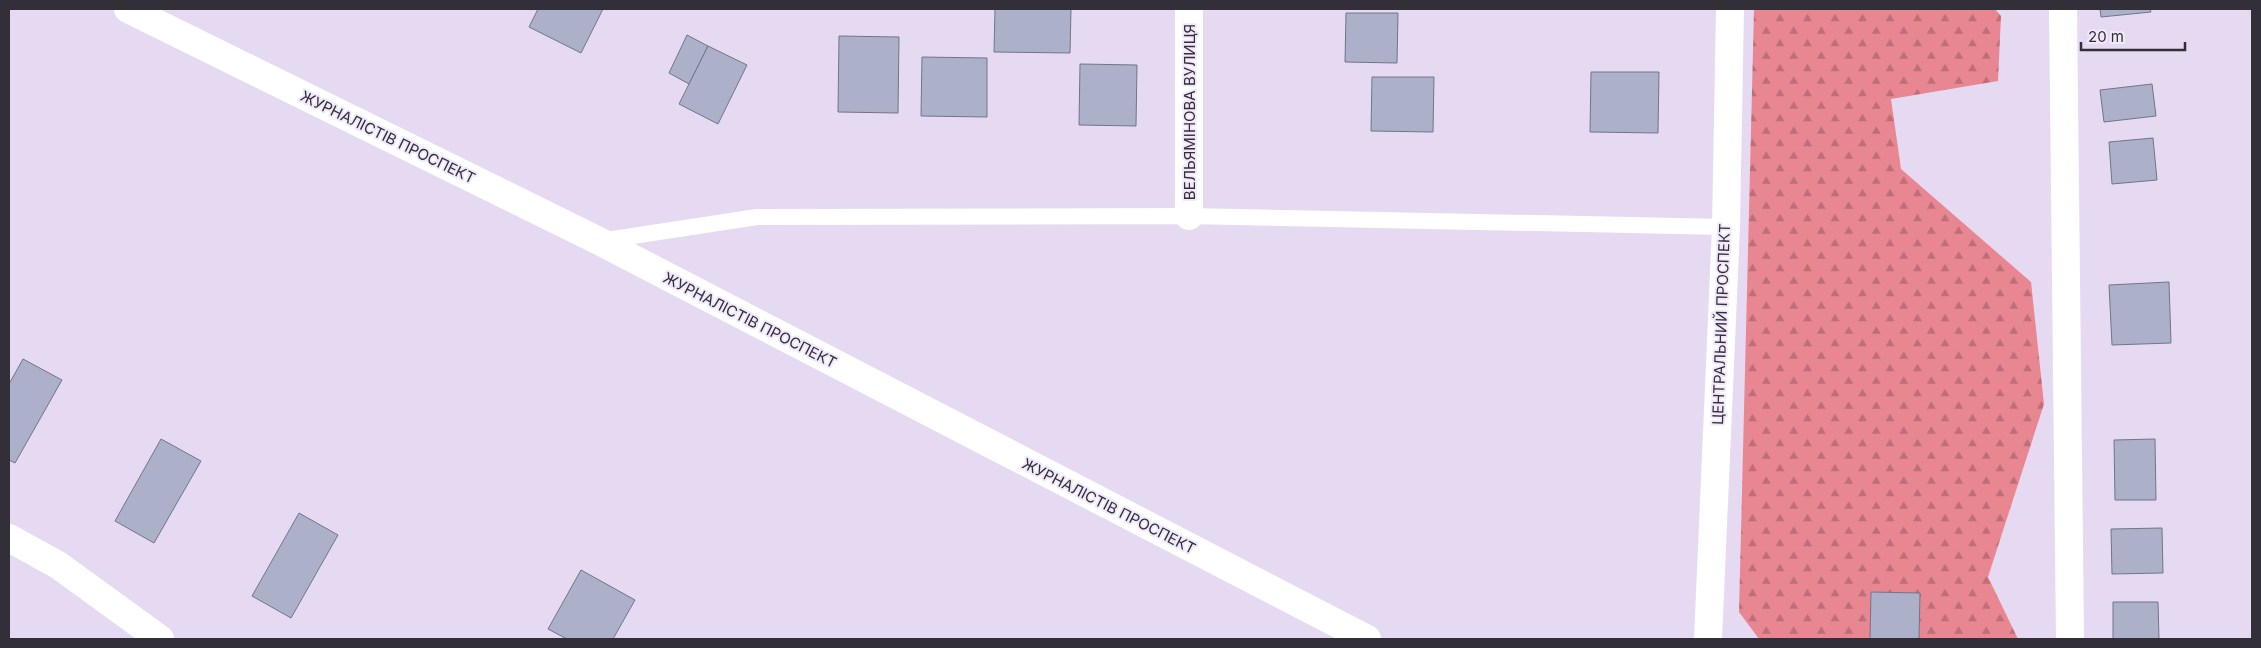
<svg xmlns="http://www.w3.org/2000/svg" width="2261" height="648" viewBox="0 0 2261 648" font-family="Inter,sans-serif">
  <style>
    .forest { fill: url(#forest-firs) }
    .building { fill: #acb1c9; stroke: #70758b }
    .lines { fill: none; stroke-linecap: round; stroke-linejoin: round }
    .service { stroke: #fff; stroke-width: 16 }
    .minor { stroke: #fff; stroke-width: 28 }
    .secondary { stroke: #fff; stroke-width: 28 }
    .labels { text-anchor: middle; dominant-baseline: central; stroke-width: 4; stroke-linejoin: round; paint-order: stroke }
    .street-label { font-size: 15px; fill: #332f38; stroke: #f2e8fc }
  </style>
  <defs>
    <pattern id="forest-firs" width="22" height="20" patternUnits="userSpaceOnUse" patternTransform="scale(1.25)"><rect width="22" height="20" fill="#e88691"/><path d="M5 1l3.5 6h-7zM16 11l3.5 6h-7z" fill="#bd6e77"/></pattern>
  </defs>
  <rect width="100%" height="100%" fill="#e6daf2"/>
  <polygon class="forest" points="1754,9 1995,9 2001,16 1998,81 1891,99 1901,169 2031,282 2044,404 1988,577 2018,639 1759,639 1739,612"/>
  <g class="building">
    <polygon points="538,9 603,9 581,53 529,27"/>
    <polygon points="995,9 1071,9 1070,53 994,52"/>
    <polygon points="2100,9 2150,9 2151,12 2101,17"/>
    <polygon points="1346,13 1398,13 1397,63 1345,62"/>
    <polygon points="687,35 708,46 689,84 669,73"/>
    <polygon points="839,36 899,37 898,113 838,112"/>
    <polygon points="708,46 747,65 718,124 679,104"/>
    <polygon points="922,57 987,58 987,117 921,116"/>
    <polygon points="1080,64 1137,65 1136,126 1079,125"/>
    <polygon points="1591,72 1659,72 1658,133 1590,132"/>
    <polygon points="1372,77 1434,77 1433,132 1371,131"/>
    <polygon points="2152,84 2156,116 2104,122 2100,90"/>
    <polygon points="2153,138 2157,180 2112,184 2109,142"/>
    <polygon points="2169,282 2171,343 2112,345 2109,285"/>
    <polygon points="23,359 62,380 15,463 9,460 9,384"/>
    <polygon points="161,439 201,461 154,543 115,521"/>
    <polygon points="2155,439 2156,500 2115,500 2114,440"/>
    <polygon points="299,513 338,535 291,618 252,596"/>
    <polygon points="2162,528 2163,573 2112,574 2111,529"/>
    <polygon points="581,570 635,600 613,639 567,639 548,629"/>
    <polygon points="1871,592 1920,593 1919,639 1870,639"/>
    <polygon points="2113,602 2158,602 2159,639 2113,639"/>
  </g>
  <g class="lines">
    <polyline class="service" points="600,241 757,217 1189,216 1726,227"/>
    <g class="minor">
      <polyline points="1189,9 1189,216"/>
      <polyline points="2063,9 2070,639"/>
      <polyline points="9,538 58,565 160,639"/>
      <polyline points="1708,639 1726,227 1730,9"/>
    </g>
    <polyline class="secondary" points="128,9 599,241 1367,639"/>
  </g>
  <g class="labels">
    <g class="street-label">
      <text transform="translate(1189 112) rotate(-90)">ВЕЛЬЯМІНОВА ВУЛИЦЯ</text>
      <text transform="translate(388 137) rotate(26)">ЖУРНАЛІСТІВ ПРОСПЕКТ</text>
      <text transform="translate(750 320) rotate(27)">ЖУРНАЛІСТІВ ПРОСПЕКТ</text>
      <text transform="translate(1721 324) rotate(-88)">ЦЕНТРАЛЬНИЙ ПРОСПЕКТ</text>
      <text transform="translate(1109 506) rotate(27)">ЖУРНАЛІСТІВ ПРОСПЕКТ</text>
    </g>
  </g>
  <rect width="2261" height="648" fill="none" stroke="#332f38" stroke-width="20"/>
  <path d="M2081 42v8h104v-8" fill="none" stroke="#332f38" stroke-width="2.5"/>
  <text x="2088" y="42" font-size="15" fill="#332f38" stroke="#f2e8fc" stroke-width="4" paint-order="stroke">20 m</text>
</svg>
